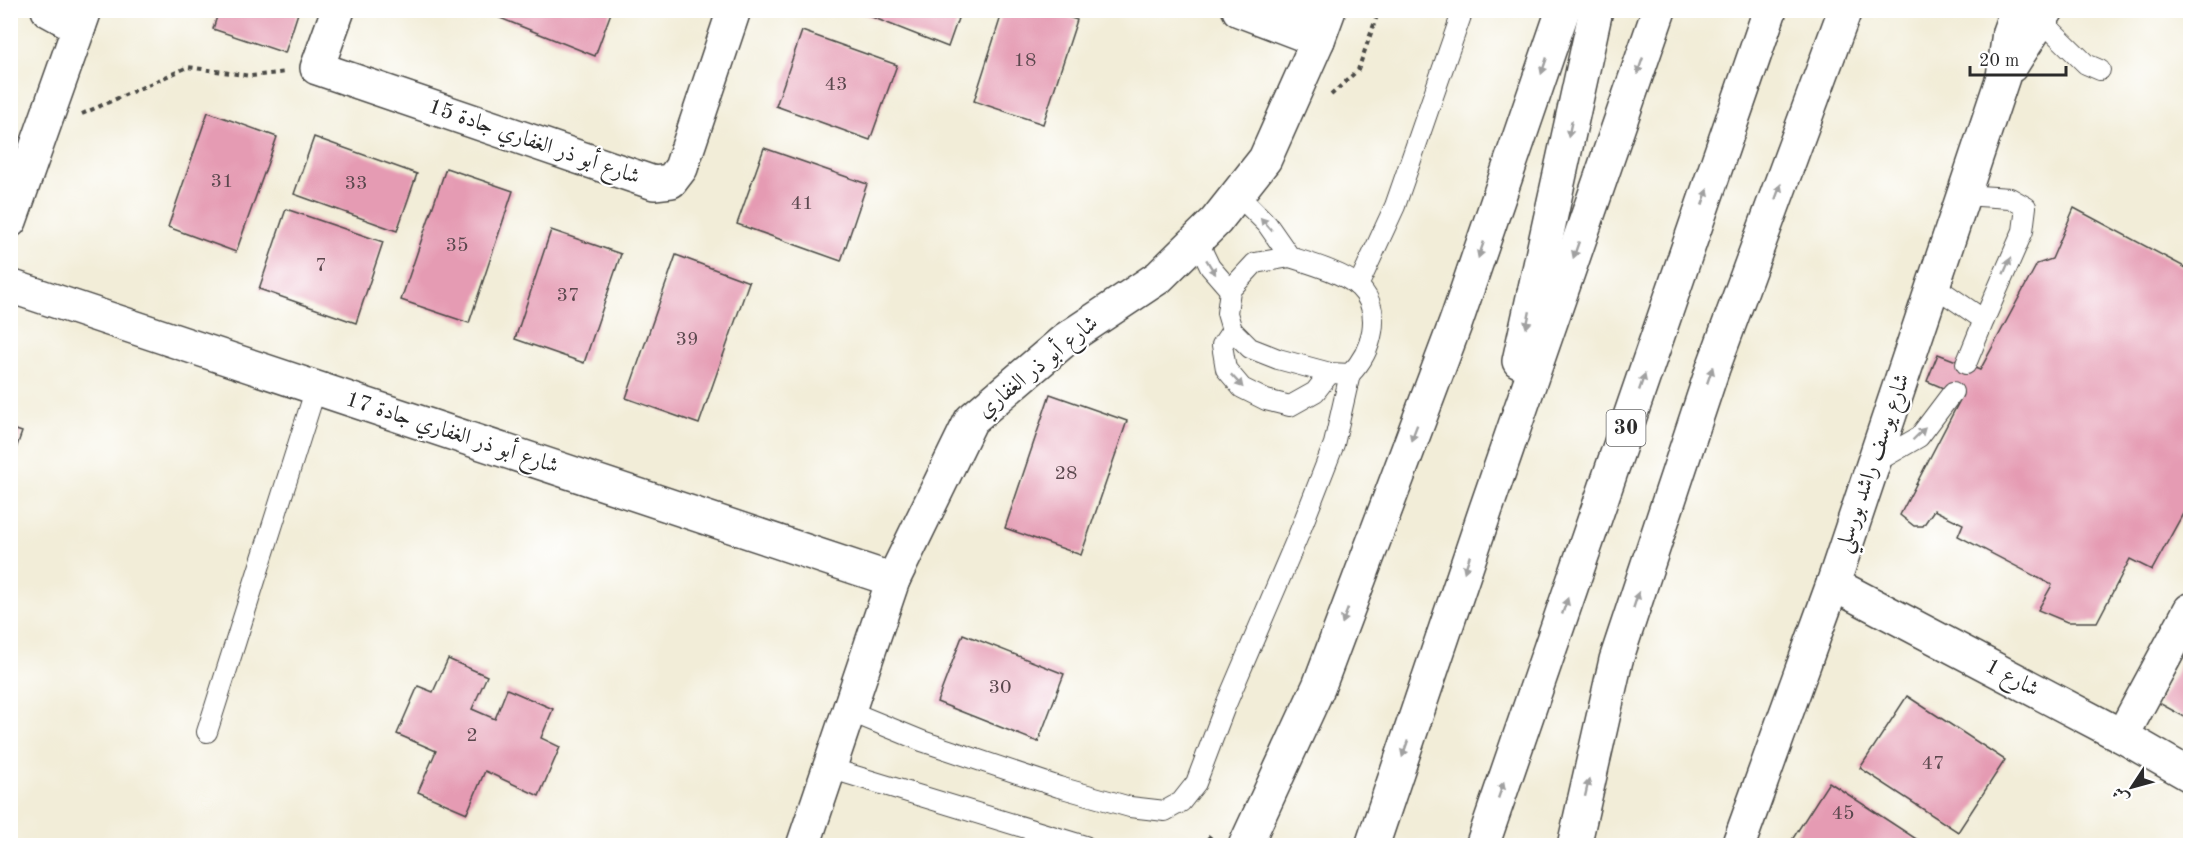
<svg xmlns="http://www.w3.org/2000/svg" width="2201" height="856" viewBox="0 0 2201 856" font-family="'Old Standard TT',Amiri,serif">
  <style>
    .building { fill: #e59bb3 }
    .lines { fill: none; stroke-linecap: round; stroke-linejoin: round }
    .lane-casing { stroke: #494845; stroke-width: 22 }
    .street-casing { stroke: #494845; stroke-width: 36 }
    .secondary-casing { stroke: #494845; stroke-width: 36 }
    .highway-casing { stroke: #494845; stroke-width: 36 }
    .path { stroke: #494845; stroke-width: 4; stroke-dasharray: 4.5 4.5; stroke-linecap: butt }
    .lane { stroke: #fff; stroke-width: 20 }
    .street { stroke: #fff; stroke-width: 33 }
    .secondary { stroke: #fff; stroke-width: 33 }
    .highway { stroke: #fff; stroke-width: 33 }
    .oneway { fill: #a0a0a0 }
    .labels { text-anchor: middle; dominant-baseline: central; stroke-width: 4.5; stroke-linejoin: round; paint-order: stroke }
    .number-label { font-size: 20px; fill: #5a474d }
    .shield { fill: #fff; stroke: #6b6b6b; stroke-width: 1.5 }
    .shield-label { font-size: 21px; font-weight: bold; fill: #2b2b2b }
    .street-label { font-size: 22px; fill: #2b2b2b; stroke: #fff }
  </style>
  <rect width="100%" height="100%" fill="#fff"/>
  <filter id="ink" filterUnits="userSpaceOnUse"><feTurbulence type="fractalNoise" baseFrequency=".0167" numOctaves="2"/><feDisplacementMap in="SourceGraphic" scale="12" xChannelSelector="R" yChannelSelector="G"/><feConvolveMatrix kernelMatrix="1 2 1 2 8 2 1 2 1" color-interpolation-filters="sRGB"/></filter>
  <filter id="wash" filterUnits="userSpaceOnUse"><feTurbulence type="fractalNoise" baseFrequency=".008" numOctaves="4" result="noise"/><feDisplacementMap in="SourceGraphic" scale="24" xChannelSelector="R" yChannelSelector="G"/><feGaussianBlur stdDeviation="1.35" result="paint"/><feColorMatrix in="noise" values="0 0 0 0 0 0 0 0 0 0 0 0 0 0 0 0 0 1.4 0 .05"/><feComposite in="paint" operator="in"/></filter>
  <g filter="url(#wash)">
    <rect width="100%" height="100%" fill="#f2edd8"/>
    <g id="blocks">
      <g class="building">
        <polygon points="219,10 299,10 285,53 213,29"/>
        <polygon points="480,10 612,10 595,56"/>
        <polygon points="854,10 961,10 948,47"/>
        <polygon points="1003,10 1047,10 1077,20 1043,124 974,101"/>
        <polygon points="802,31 897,65 870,140 776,106"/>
        <polygon points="208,112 277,137 236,252 168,227"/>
        <polygon points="314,137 417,174 397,231 294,194"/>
        <polygon points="764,148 867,184 841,261 737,224"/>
        <polygon points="446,168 513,191 469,323 401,300"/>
        <polygon points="2074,208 2190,270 2190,501 2152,570 2130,559 2097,622 2067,622 2038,610 2052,585 1958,536 1963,524 1934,510 1923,526 1914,526 1900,515 1962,396 1927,381 1938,354 1980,370 2037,264 2052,259"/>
        <polygon points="286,209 383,242 356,323 259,289"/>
        <polygon points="551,230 621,254 584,363 515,339"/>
        <polygon points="676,255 749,282 699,424 626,398"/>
        <polygon points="1050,394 1127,421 1081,555 1005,528"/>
        <polygon points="10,428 22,432 11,463 10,463"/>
        <polygon points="963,634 1064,674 1038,742 937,702"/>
        <polygon points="2190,646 2190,720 2159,703"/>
        <polygon points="448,659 487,676 472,709 495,719 507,689 553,709 541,738 560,747 539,796 485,771 467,813 418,792 436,751 397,734 418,686 433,692"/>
        <polygon points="1907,696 2005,760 1958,832 1860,768"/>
        <polygon points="1829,782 1927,846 1788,846"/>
      </g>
    </g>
  </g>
  <g filter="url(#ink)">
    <use href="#blocks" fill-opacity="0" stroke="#494845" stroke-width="1.5"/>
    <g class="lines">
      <g class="lane-casing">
        <g id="lane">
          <polyline points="2041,20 2086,64 2100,70"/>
          <polyline points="1237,194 1267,224 1290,257"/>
          <polyline points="1963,195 2010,198 2026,207 2023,231 1984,320"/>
          <polyline points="1197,240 1210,267 1230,290"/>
          <path d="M1290 257C1309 263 1344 273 1359 287 1384 311 1372 352 1350 374L1330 373 1278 359 1250 348 1232 330 1227 313 1230 290 1255 263Z"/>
          <polyline points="1933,285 1984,320 1966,364"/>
          <polyline points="1358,286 1395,206 1463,10"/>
          <polyline points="1232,330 1222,345 1226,369 1242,388 1266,400 1290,406 1315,392 1330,373"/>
          <polyline points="1874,463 1919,437 1953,392"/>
          <polyline points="849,711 922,741 1059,787 1130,807 1165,811 1181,802 1196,783 1224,709 1298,536 1334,444 1350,374"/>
          <polyline points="207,732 316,388"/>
          <polyline points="829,768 1085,846"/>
        </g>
      </g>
      <g class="street-casing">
        <g id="street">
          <polyline points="48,10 79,27"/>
          <polyline points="338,10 317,68 654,183 671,181 681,168 734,10"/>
          <polyline points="1239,10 1318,40"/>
          <polyline points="10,221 85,10"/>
          <polyline points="1833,584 2122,736 2190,775"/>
          <polyline points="2122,736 2190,610"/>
        </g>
      </g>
      <g class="secondary-casing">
        <g id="secondary">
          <polyline points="2011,66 2047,10"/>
          <polyline points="10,286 893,580"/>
          <polyline points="803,846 893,580 971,420 1066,339 1159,277 1216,221 1265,159 1318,40 1329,10"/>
          <polyline points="1245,846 1319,686 1456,322 1563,10"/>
          <polyline points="1574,846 1616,660 1713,368 1845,10"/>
          <polyline points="1738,846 1833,584 2003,77 2009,32 2017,10"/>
        </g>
      </g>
      <g class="highway-casing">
        <g id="highway">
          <polyline points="1519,361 1596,10"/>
          <polyline points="1372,846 1486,509 1659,10"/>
          <polyline points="1482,846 1770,10"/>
        </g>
      </g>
      <g class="path">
        <polyline points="1331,95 1358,70 1379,10"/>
        <polyline points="82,114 188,67 251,76 286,72"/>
        <polyline points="1202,846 1213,833"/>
      </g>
      <use href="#lane" class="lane"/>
      <use href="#street" class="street"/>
      <use href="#secondary" class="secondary"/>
      <use href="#highway" class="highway"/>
    </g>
    <defs><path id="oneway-solid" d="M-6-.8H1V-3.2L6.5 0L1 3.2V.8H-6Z" transform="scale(1.5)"/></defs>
    <g class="oneway">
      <use href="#oneway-solid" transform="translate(1544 66) rotate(109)"/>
      <use href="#oneway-solid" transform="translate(1640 66) rotate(109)"/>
      <use href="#oneway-solid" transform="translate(1570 129) rotate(102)"/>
      <use href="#oneway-solid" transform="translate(1778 192) rotate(-70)"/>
      <use href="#oneway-solid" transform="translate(1705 197) rotate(-71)"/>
      <use href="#oneway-solid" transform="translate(1266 224) rotate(-131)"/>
      <use href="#oneway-solid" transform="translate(1481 250) rotate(109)"/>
      <use href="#oneway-solid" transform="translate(1576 250) rotate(109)"/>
      <use href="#oneway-solid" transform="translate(2007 266) rotate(-66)"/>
      <use href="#oneway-solid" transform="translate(1211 267) rotate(58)"/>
      <use href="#oneway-solid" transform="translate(1528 320) rotate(102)"/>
      <use href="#oneway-solid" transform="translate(1710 375) rotate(-71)"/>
      <use href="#oneway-solid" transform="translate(1237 381) rotate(47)"/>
      <use href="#oneway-solid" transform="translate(1642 382) rotate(-71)"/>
      <use href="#oneway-solid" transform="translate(1414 433) rotate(111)"/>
      <use href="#oneway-solid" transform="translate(1919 434) rotate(-44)"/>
      <use href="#oneway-solid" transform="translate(1467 564) rotate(109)"/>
      <use href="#oneway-solid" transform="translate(1636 600) rotate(-72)"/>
      <use href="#oneway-solid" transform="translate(1565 606) rotate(-71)"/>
      <use href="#oneway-solid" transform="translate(1345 616) rotate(111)"/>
      <use href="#oneway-solid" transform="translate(1405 749) rotate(109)"/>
      <use href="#oneway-solid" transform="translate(1587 788) rotate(-77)"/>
      <use href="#oneway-solid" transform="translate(1501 790) rotate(-71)"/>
    </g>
  </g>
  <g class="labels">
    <g class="number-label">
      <text x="1025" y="61">18</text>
      <text x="836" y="85">43</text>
      <text x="222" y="182">31</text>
      <text x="356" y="184">33</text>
      <text x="802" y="204">41</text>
      <text x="457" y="246">35</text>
      <text x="321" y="266">7</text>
      <text x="568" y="296">37</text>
      <text x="687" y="340">39</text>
      <text x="1066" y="474">28</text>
      <text x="1000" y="688">30</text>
      <text x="472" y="736">2</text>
      <text x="1933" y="764">47</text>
      <text x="1843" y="814">45</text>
    </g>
    <rect class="shield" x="1606.5" y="410" width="39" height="36" rx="4.5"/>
    <g class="shield-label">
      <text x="1626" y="428">30</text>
    </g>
    <g class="street-label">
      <text transform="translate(534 142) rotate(19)">شارع أبو ذر الغفاري جادة 15</text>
      <text transform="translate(1038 367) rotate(-39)">شارع أبو ذر الغفاري</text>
      <text transform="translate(452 433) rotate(18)">شارع أبو ذر الغفاري جادة 17</text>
      <text transform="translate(1873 463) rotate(-71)">شارع يوسف راشد بورسلي</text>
      <text transform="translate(2012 678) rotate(28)">شارع 1</text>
    </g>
  </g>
  <rect width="2201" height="856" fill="none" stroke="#fff" stroke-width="36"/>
  <g transform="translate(2132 787) rotate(234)" stroke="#ffffff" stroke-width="4.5" paint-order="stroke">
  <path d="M0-4.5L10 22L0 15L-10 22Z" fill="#2b2b2b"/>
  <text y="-9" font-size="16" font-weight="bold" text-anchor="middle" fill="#2b2b2b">ش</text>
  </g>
  <path d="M1970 66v9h96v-9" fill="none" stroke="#2b2b2b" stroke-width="3"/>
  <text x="1979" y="66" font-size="18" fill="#2b2b2b" stroke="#ffffff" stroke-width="4.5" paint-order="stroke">20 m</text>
</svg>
